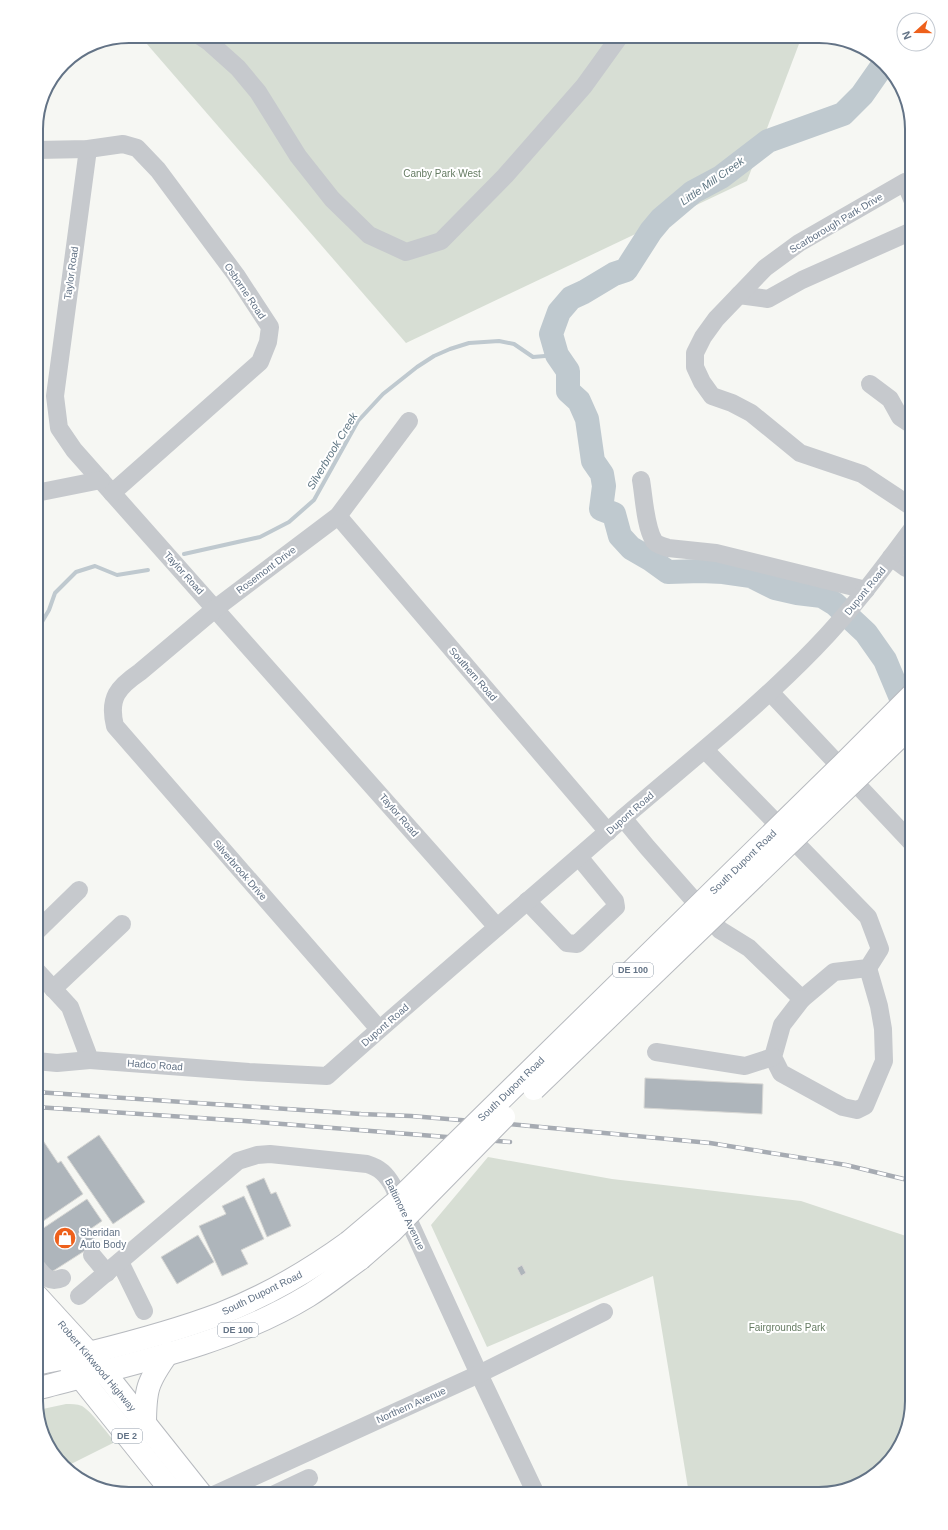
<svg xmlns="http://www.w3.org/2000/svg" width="948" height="1530" viewBox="0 0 948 1530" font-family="Helvetica,sans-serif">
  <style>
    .green { fill: #d7ded4 }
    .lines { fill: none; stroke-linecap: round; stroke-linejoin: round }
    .stream { stroke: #bfc9cf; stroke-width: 4 }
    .river { stroke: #bfc9cf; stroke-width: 24 }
    .building { fill: #aeb5bb; stroke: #d8d8d5 }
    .major-casing { stroke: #b7babf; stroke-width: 24 }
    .minor { stroke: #c6c9cd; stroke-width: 18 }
    .major { stroke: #fff; stroke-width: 22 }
    .rail-casing { stroke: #a6abb2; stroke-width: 4.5 }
    .rail { stroke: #fff; stroke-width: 3; stroke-dasharray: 9; stroke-linecap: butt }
    .major-bridge-casing { stroke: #b7babf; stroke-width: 24; stroke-linecap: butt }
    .major-bridge { stroke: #fff; stroke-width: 22 }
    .labels { text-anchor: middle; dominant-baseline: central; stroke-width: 4; stroke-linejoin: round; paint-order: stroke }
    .shield { fill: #fff; stroke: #929daa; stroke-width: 1 }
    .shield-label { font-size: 9px; font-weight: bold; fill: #637386 }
    .park-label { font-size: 10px; fill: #667c63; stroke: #fff }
    .street-label { font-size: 10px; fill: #637386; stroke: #fff }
    .poi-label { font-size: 10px; fill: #637386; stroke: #fff; text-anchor: start }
    .water-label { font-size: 11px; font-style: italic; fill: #5f7683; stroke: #fff }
    .rim { fill: none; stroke: #637386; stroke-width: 2 }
  </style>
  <rect width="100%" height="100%" fill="#f6f7f3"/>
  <g class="green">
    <polygon points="140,36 802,36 747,181 406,343"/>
    <polygon points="488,1157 612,1179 801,1201 912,1238 912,1401 896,1452 860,1484 819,1494 689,1494 653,1276 487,1347 431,1225"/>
    <path d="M66 1404C71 1404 77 1404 82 1406 91 1411 108 1434 115 1442L67 1466 46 1442 38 1410Z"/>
  </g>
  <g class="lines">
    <g class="stream">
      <polyline points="184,554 260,537 289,522 314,500 358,421 383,394 417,367 434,356 450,349 469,343 499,341 514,344 533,357 557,355"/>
      <polyline points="36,632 49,610 55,593 76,572 95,566 117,575 148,570"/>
    </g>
    <polyline class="river" points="883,65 862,95 843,114 768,141 721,177 693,192 661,219 651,231 626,270 614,274 584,292 571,298 559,312 551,334 557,355 568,371 568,391 579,401 587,419 593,461 602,474 604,486 601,509 614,514 620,536 631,548 650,559 668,572 701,571 723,572 751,576 775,588 797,593 822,596 835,604 866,633 885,660 911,722"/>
  </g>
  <g class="building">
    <polygon points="645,1078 763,1084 762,1114 644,1108"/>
    <polygon points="36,1130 58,1163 61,1161 83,1194 36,1226"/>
    <polygon points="99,1135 145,1202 113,1224 67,1157"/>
    <polygon points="264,1178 271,1194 276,1192 291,1226 267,1237 246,1186"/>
    <polygon points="244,1196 264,1239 241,1250 248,1264 222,1276 199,1226 226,1214 222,1206"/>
    <polygon points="87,1199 102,1221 89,1230 97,1243 50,1273 36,1251 36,1233"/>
    <polygon points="198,1235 214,1262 177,1284 161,1257"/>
    <polygon points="522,1265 526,1273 521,1276 517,1268"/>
  </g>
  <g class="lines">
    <g class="major-casing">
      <g id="major">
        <polyline points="36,1295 89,1353 201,1494"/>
        <polyline points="36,1326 65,1358 174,1494"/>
        <path d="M36 1364C54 1360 72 1357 89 1353 133 1342 178 1330 220 1314 266 1296 309 1271 349 1242"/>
        <path d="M36 1389C128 1364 226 1346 308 1296 326 1285 343 1271 360 1259"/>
        <path d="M145 1425C145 1390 147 1382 168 1353"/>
      </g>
    </g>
    <g class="minor">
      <polyline points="200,36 209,42 238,68 258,92 298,156 332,199 369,235 406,252 441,241 505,176 584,86 620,36"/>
      <polyline points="88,149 55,396 59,428 74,450 497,927"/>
      <polyline points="36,150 88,149 123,144 137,148 158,170 236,275 270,327 268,342 260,362 112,493"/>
      <polyline points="739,295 768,299 802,280 912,231"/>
      <polyline points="870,384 890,399 900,417 912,425"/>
      <path d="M641 480C644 497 645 526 654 541 657 545 663 546 668 548L716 553 866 590"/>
      <polyline points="36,493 101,480"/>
      <polyline points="912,507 862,474 800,453 751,413 732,403 712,396 702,382 695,367 695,353 703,337 716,319 765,268 799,243 905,182 912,199"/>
      <polyline points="338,516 608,832"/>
      <polyline points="891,557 906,568 912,562"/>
      <polyline points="770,692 912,843"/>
      <polyline points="623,818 647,847 720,930 749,948 802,999 834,972 868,968 880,949 868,917 705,750"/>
      <polyline points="527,901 567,943 577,944 616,907 615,901 579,857"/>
      <polyline points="36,932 79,890"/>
      <path d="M36 970 70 1007 90 1060 249 1072 327 1076C424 989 524 905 622 819 687 763 755 710 815 648 851 611 881 571 912 529"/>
      <polyline points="53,989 122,924"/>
      <polyline points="802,999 782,1025 773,1057 781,1073 843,1107 857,1110 865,1106 884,1061 883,1029 879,1006 868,968"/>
      <path d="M379 1029 115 726C108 698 118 687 140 672L216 608 338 516 409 421"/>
      <polyline points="656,1052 745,1066 773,1057"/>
      <polyline points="36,1061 57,1063 90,1060"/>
      <polyline points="92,1255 107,1273"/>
      <polyline points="120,1262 144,1311"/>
      <path d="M36 1266C43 1275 49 1284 62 1278"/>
      <path d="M79 1296 238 1161 257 1155 270 1154 367 1164C380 1168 386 1174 393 1186L479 1374 536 1494"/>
      <polyline points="216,1494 479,1374 604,1312"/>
      <polyline points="275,1494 309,1478"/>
    </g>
    <use href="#major" class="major"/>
    <g class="rail-casing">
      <g id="rail">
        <polyline points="36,1092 361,1114 411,1116 509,1124 710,1143 846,1165 912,1181"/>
        <polyline points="36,1107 245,1121 510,1142"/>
      </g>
    </g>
    <use href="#rail" class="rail"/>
    <g class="major-bridge-casing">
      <g id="major-bridge">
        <polyline points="534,1089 912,725"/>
        <polyline points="349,1242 394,1204 842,765 912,695"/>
        <polyline points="360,1259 391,1232 504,1117"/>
      </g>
    </g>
    <use href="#major-bridge" class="major-bridge"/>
  </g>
  <defs>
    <g id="shop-disc" transform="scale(1.15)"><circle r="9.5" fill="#ee601b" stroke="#fff"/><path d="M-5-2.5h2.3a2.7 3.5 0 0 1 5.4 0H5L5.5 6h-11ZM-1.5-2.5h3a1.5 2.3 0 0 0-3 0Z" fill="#fff"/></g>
  </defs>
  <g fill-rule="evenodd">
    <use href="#shop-disc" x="65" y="1238"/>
  </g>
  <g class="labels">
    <g class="shield">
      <rect x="613" y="963" width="40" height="14" rx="3"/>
      <rect x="218" y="1323" width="40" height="14" rx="3"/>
      <rect x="112" y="1429" width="30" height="14" rx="3"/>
    </g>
    <g class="shield-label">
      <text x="633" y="970">DE 100</text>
      <text x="238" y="1330">DE 100</text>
      <text x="127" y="1436">DE 2</text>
    </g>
    <g class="park-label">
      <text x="442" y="173">Canby Park West</text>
      <text x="787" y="1327">Fairgrounds Park</text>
    </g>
    <g class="street-label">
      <text transform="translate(836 223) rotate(-31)">Scarborough Park Drive</text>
      <text transform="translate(71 273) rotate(-82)">Taylor Road</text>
      <text transform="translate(245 291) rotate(56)">Osborne Road</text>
      <text transform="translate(266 570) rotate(-37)">Rosemont Drive</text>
      <text transform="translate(184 573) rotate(48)">Taylor Road</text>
      <text transform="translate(865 591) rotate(-51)">Dupont Road</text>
      <text transform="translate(473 674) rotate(49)">Southern Road</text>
      <text transform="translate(630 813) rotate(-41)">Dupont Road</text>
      <text transform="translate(399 815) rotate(49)">Taylor Road</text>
      <text transform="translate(743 862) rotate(-44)">South Dupont Road</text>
      <text transform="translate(240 870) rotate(49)">Silverbrook Drive</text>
      <text transform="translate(385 1025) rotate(-41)">Dupont Road</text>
      <text transform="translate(155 1065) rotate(4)">Hadco Road</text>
      <text transform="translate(511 1089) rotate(-44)">South Dupont Road</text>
      <text transform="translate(405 1214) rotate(64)">Baltimore Avenue</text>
      <text transform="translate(262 1293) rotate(-26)">South Dupont Road</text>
      <text transform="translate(97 1366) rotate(50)">Robert Kirkwood Highway</text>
      <text transform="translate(411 1405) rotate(-24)">Northern Avenue</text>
    </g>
    <g class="poi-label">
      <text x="80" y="1232">Sheridan<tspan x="80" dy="12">Auto Body</tspan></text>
    </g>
    <g class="water-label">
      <text transform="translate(712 181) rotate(-35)">Little Mill Creek</text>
      <text transform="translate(332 451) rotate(-59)">Silverbrook Creek</text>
    </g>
  </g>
  <path d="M0 0H948V1530H0ZM129 43H819A86 86 0 0 1 905 129V1401A86 86 0 0 1 819 1487H129A86 86 0 0 1 43 1401V129A86 86 0 0 1 129 43Z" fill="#fff" fill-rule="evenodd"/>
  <path class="rim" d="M129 43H819A86 86 0 0 1 905 129V1401A86 86 0 0 1 819 1487H129A86 86 0 0 1 43 1401V129A86 86 0 0 1 129 43Z"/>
  <g transform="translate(916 32) rotate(249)"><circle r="19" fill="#ffffff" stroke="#c1c7cf"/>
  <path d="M0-3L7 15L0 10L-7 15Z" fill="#ee601b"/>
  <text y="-6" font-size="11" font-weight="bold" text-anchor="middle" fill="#637386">N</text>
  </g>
</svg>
